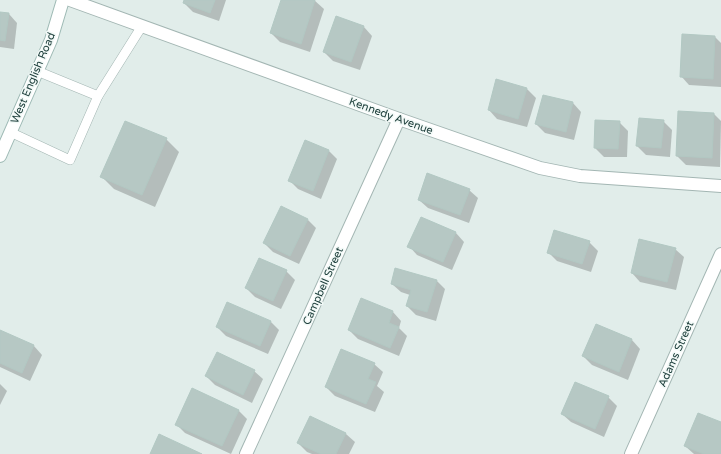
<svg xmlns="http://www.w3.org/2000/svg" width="721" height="454" viewBox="0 0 721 454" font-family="'Varela Round',sans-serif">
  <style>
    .shadow { fill: #0003 }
    .building { fill: #b6c8c4; stroke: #b2c8c3 }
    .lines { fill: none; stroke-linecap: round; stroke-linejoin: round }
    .lane-casing { stroke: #a3b6b3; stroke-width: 10 }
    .street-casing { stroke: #a3b6b3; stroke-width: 14 }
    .secondary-casing { stroke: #9ebab5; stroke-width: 14 }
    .lane { stroke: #fff; stroke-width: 9 }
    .street { stroke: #fff; stroke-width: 12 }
    .secondary { stroke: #fff; stroke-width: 12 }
    .labels { text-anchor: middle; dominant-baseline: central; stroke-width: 3; stroke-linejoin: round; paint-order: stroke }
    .street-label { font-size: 11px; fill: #1f403d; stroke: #f2f9f7 }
  </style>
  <rect width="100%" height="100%" fill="#e1edea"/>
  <g class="shadow">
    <polygon points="185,0 226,0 219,21 193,12 184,3"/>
    <polygon points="282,0 314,0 324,9 310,52 280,42 271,33"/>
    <polygon points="0,13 9,14 17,23 14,49 0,47"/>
    <polygon points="337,18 364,27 372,36 360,70 333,61 324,52"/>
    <polygon points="715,37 721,43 721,87 689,85 681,76"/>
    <polygon points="497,81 527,89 536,98 527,127 497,119 489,110"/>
    <polygon points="573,103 581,112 574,140 545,133 536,124"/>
    <polygon points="679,112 714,114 721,121 720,167 686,165 677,156"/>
    <polygon points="663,121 672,130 670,157 646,155 637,146"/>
    <polygon points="619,122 628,131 627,157 604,157 595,148"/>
    <polygon points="166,139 179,152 155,207 114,189 102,177"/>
    <polygon points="329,151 337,159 321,199 298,189 289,180"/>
    <polygon points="469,190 478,198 469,223 428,208 419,200"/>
    <polygon points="421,218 456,233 464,242 452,270 417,255 409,246"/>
    <polygon points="308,220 316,228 299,264 273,252 264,243"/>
    <polygon points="589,242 598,251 591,272 557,261 548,252"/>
    <polygon points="675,249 684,257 676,290 640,282 632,273"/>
    <polygon points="286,271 295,280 281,309 255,297 246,288"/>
    <polygon points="436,280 445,289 436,321 416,315 407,306 410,295 401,292 392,284"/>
    <polygon points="393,312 401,321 399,328 407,336 399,356 358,339 349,330"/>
    <polygon points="270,321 279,330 268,354 226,336 217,327"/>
    <polygon points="596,326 632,340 640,349 628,380 592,365 583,356"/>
    <polygon points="0,331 34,346 42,355 30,381 0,367"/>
    <polygon points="374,364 383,372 377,386 384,392 375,412 335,396 326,387"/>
    <polygon points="254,371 263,379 252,403 215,385 206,376"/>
    <polygon points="576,383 608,397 617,406 604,437 571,422 562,414"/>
    <polygon points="0,384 7,391 0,405"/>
    <polygon points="238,410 247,419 231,454 185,433 176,424"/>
    <polygon points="310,417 346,434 355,442 349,454 312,454 307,452 298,443"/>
    <polygon points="721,423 721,454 694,454 685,446"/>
  </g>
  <g class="building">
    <polygon points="184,0 215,0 210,13 183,3"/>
    <polygon points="281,0 315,0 301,44 270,33"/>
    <polygon points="0,12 9,13 5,41 0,40"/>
    <polygon points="336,16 364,26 351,62 323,52"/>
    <polygon points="682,34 715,36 713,79 680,77"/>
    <polygon points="496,79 527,88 518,119 488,110"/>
    <polygon points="543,95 573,102 566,132 535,124"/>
    <polygon points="678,111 714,113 712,158 676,156"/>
    <polygon points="639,118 664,120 661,148 636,146"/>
    <polygon points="595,120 620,121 618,149 594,148"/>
    <polygon points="125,121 167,138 142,195 100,177"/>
    <polygon points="305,140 329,150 313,191 288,181"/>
    <polygon points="427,173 470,189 460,215 418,200"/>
    <polygon points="281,206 308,219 290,256 263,243"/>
    <polygon points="421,217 456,232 443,262 407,247"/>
    <polygon points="554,230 590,241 582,264 547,253"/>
    <polygon points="639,239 676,248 667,282 631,273"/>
    <polygon points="259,258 287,270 273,301 245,288"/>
    <polygon points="395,268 437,280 427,312 406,306 411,290 391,284"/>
    <polygon points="361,298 393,311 389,323 399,327 390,348 348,330"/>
    <polygon points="227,302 271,321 260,346 216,327"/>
    <polygon points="596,324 632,339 619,372 582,356"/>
    <polygon points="0,330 34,345 22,373 0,363"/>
    <polygon points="341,349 375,363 368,379 376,382 366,404 325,387"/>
    <polygon points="217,352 255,370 243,395 205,376"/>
    <polygon points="575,382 609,396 595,429 561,414"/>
    <polygon points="192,388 239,410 222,446 175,425"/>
    <polygon points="698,413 721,422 721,454 704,454 684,446"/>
    <polygon points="310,416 346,433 336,454 321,454 297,443"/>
    <polygon points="159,434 202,454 150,454"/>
  </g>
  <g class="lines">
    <g class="lane-casing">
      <g id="lane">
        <polyline points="37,71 98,96"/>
        <polyline points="10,132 70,160 98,96 142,26"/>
      </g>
    </g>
    <g class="street-casing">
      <g id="street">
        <polyline points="70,0 399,119 540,168 580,176 721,186"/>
        <polyline points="246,454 399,119"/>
        <polyline points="631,454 721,254"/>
      </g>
    </g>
    <g class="secondary-casing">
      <polyline id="secondary" points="0,156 51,40 63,0"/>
    </g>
    <use href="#lane" class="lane"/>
    <use href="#street" class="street"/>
    <use href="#secondary" class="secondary"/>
  </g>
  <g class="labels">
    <g class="street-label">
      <text transform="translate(33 78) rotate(-67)">West English Road</text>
      <text transform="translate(391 116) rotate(20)">Kennedy Avenue</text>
      <text transform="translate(323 286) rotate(-66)">Campbell Street</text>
      <text transform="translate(676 354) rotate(-66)">Adams Street</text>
    </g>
  </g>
</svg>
